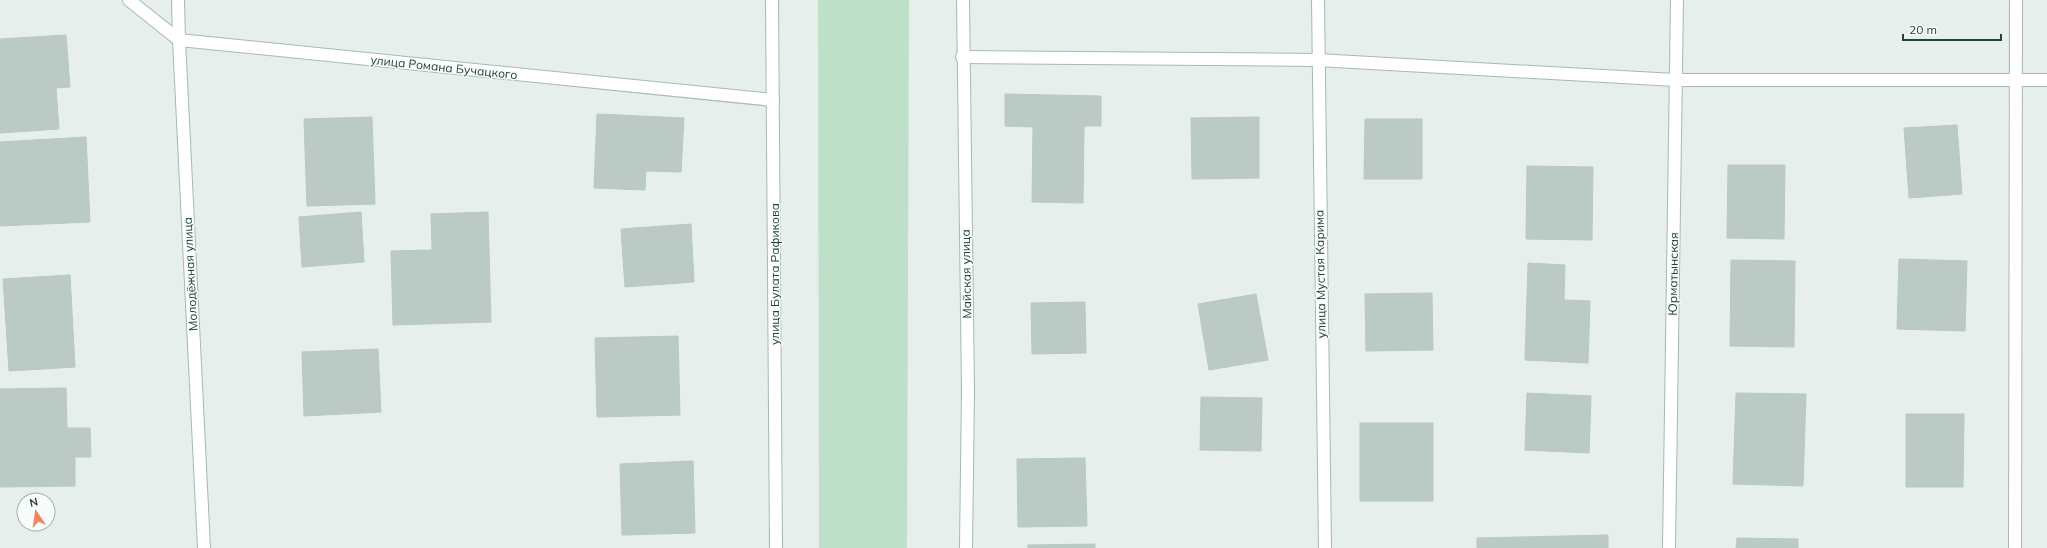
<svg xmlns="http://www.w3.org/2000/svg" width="2047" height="548" viewBox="0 0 2047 548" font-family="Mulish,sans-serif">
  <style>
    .green { fill: #bfe0c8 }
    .building { fill: #bbcac4; stroke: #b8c9c2 }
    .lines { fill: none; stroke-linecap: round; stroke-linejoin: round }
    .minor-casing { stroke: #a8b8b2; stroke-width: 14 }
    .minor { stroke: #fff; stroke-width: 12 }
    .labels { text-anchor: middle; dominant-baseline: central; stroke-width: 3; stroke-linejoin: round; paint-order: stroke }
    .street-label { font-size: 12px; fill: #24423a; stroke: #f7fbf9 }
  </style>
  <rect width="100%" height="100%" fill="#e6efeb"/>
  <polygon class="green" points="818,0 909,0 907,548 819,548"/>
  <g class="building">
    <polygon points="66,35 70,87 56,88 59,129 0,133 0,39"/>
    <polygon points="1005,94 1101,96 1101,126 1084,126 1083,203 1032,202 1033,127 1005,126"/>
    <polygon points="597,114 684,118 681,172 646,171 645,190 594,188"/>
    <polygon points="372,117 375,204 307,206 304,119"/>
    <polygon points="1259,117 1259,178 1192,179 1191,118"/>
    <polygon points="1365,119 1422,119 1422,179 1364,179"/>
    <polygon points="1957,125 1962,194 1909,198 1904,128"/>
    <polygon points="86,137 90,222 0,226 0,142"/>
    <polygon points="1728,165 1785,165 1784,239 1727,238"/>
    <polygon points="1527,166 1593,167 1592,240 1526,239"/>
    <polygon points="361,212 364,262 302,267 299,217"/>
    <polygon points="488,212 491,322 393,325 391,251 432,250 431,214"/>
    <polygon points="691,224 694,282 625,287 621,229"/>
    <polygon points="1899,259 1967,261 1965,331 1897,329"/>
    <polygon points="1731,260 1795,261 1794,347 1730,346"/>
    <polygon points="1528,263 1565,265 1564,300 1590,301 1588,363 1525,360"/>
    <polygon points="70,275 75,367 9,371 3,279"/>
    <polygon points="1432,293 1433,350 1366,351 1365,294"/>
    <polygon points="1256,294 1268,360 1209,370 1198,304"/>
    <polygon points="1085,302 1086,353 1032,354 1031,303"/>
    <polygon points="678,336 680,415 597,417 595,338"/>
    <polygon points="378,349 381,412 304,416 302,352"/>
    <polygon points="66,388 67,428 90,428 91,457 75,457 75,486 0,487 0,389"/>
    <polygon points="1527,393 1591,396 1589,453 1525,450"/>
    <polygon points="1736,393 1806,394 1803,486 1733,484"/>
    <polygon points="1201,397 1262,398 1261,451 1200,450"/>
    <polygon points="1906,414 1964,414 1963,487 1906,487"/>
    <rect x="1360" y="423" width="73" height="78"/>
    <polygon points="1085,458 1087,526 1018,527 1017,459"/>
    <polygon points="693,461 695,533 622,535 620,464"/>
    <polygon points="1608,535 1608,548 1477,548 1477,538"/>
    <polygon points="1737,538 1798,539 1798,548 1736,548"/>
    <polygon points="1095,544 1095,548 1028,548 1028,545"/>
  </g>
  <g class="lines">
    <g class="minor-casing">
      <g id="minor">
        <polyline points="129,0 179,40 773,100"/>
        <polyline points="178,0 179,40 204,548"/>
        <polyline points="772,0 776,548"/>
        <polyline points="963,0 968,390 966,548"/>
        <polyline points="1318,0 1325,548"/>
        <polyline points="962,57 1317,60 1675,80 2047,80"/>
        <polyline points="1669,548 1677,0"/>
        <polyline points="2015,548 2016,0"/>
      </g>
    </g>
    <use href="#minor" class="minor"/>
  </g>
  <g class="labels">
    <g class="street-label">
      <text transform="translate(444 67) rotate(6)">улица Романа Бучацкого</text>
      <text transform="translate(190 274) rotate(-93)">Молодёжная улица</text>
      <text transform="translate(774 274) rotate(-90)">улица Булата Рафикова</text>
      <text transform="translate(966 274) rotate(-91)">Майская улица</text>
      <text transform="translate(1320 274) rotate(-91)">улица Мустая Карима</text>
      <text transform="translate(1673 274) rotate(-89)">Юрматынская</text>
    </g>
  </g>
  <g transform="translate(36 512) rotate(347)"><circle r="19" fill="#f7fbf9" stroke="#a3b1ad"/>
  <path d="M0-3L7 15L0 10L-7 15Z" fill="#f4845f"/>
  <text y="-6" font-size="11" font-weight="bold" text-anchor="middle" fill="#24423a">N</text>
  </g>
  <path d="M1903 34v6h98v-6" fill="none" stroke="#24423a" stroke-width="2"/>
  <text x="1909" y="34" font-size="12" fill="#24423a" stroke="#f7fbf9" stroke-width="3" paint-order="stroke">20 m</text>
</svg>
